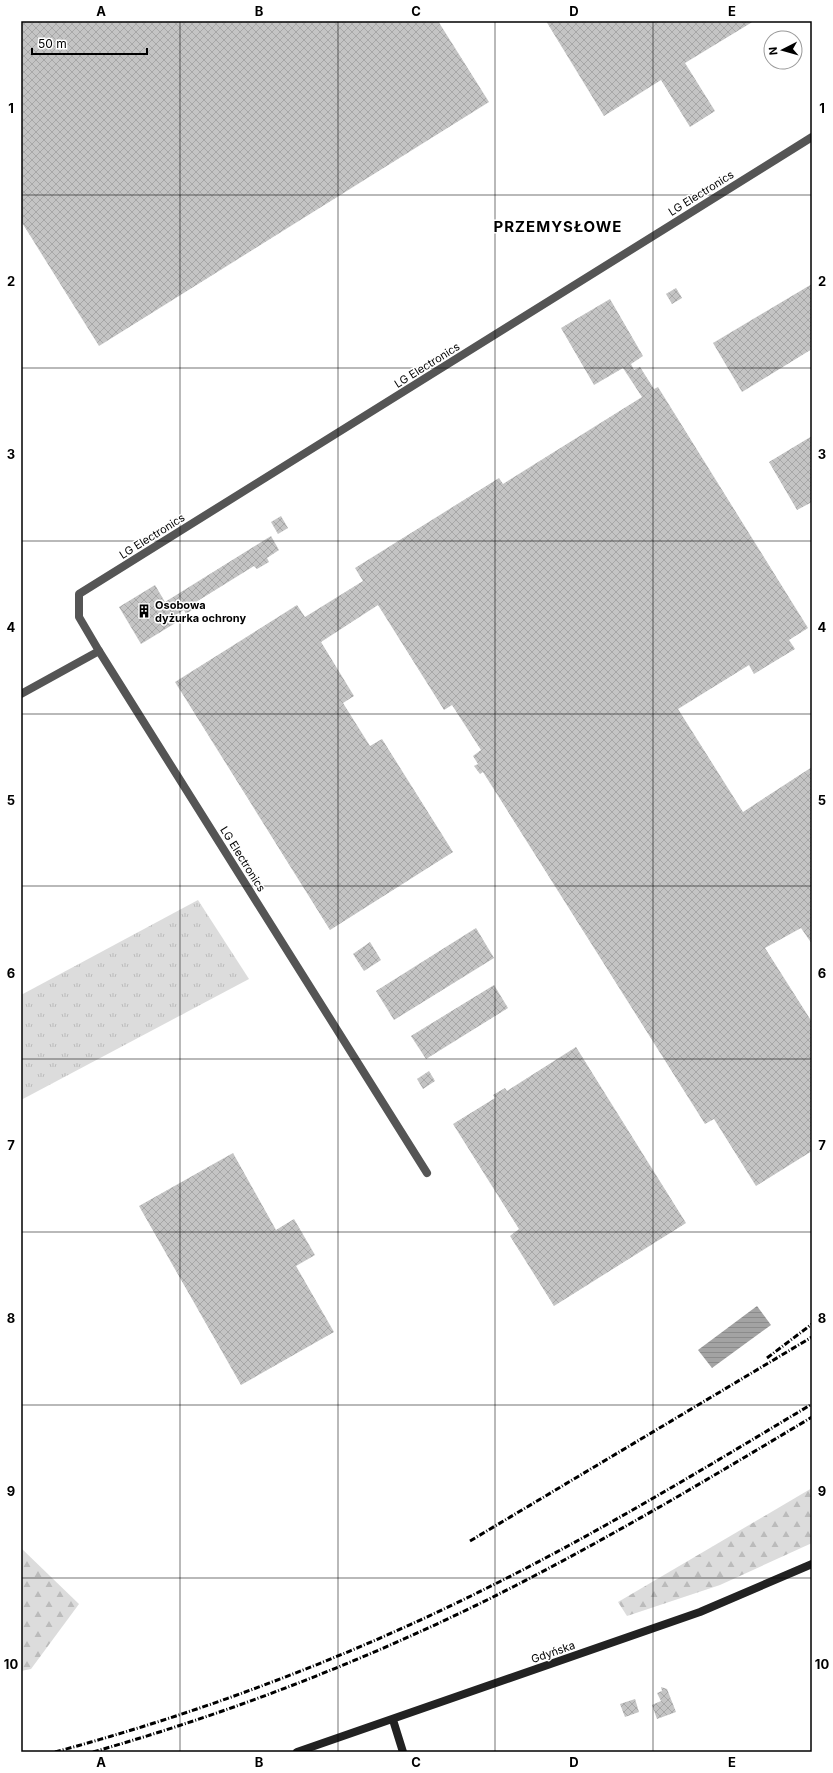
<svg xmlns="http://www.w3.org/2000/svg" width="833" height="1773" viewBox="0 0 833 1773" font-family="Inter,sans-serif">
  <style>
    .grass { fill: url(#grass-tufts) }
    .forest { fill: url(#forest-firs) }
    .water { fill: url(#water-rules) }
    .building { fill: url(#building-cross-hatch) }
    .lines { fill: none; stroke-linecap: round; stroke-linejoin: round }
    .street { stroke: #555; stroke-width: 8 }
    .secondary { stroke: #222; stroke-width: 8 }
    .rail { stroke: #000; stroke-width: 3; stroke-dasharray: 6 2 1 2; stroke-linecap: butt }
    .grid { fill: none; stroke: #000; stroke-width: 1; stroke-opacity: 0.55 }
    .labels { text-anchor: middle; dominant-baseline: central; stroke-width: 3; stroke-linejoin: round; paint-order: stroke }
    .street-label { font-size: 11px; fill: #000; stroke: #fff }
    .poi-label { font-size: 11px; font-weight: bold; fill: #000; stroke: #fff; text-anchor: start }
    .district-label { font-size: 15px; font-weight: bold; letter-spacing: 1px; fill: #000; stroke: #fff }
    .neatline { fill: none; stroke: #000; stroke-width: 1.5 }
    .grid-label { font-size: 13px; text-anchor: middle; font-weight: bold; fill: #000 }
  </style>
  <defs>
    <pattern id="grass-tufts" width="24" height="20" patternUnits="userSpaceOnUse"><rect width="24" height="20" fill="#dcdcdc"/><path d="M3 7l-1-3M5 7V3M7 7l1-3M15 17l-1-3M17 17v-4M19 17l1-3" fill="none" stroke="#bbb"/></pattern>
    <pattern id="forest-firs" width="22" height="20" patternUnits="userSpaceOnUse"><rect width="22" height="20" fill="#dcdcdc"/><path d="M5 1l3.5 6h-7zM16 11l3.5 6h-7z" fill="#bbb"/></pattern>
    <pattern id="water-rules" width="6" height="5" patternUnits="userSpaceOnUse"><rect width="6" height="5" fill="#a3a3a3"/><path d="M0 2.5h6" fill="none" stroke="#8b8b8b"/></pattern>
    <pattern id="building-cross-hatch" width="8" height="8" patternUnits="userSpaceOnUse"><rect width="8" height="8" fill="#c4c4c4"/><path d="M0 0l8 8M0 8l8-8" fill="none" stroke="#a7a7a7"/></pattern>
  </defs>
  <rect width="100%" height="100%" fill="#fff"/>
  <polygon class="grass" points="198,900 249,979 21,1100 21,995"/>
  <g class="forest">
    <polygon points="812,1488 812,1543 720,1585 627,1616 618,1602"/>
    <polygon points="21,1548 79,1604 31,1669 21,1671"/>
  </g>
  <polygon class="water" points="757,1306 771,1325 712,1368 698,1350"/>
  <g class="building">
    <polygon points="21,21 438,21 489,102 99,346 21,221"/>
    <polygon points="546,21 754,21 685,63 715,111 690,127 661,80 604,116"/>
    <polygon points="812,284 812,349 742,392 713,343"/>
    <polygon points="676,288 682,298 672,304 666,294"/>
    <polygon points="610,299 643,356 631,364 634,370 640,367 654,389 658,387 808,628 789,640 795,649 754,674 749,665 678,709 743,812 812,767 812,944 801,928 765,948 812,1022 812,1151 756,1186 714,1119 705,1124 483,772 480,774 474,766 478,764 473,756 481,750 452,705 444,710 378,605 321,642 354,696 343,703 370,746 382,739 453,852 330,930 175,682 297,605 305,617 363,581 355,568 499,478 503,484 642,397 623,368 594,385 561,328"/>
    <polygon points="812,436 812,502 797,510 769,462"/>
    <polygon points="281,516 288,528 278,534 271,522"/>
    <polygon points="271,536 279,550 267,558 269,562 257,569 254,566 196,602 198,606 186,614 184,610 174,616 177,622 141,644 119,607 155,585 165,602"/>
    <polygon points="476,928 494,958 394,1020 376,991"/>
    <polygon points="370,942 381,960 364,971 353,954"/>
    <polygon points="494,985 508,1008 426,1059 411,1036"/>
    <polygon points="576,1047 686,1223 554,1306 510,1236 519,1229 453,1124 495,1098 493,1095 505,1088 507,1091"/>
    <polygon points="429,1071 435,1081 423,1089 417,1079"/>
    <polygon points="233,1153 276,1230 294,1219 315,1255 296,1266 334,1332 241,1385 139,1206"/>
    <polygon points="661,1687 667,1689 676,1712 657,1719 652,1705 661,1701 657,1693 662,1691"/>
    <polygon points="635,1699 639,1712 625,1717 620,1704"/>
  </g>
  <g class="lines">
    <g class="street">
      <polyline points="21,694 99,651"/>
      <polyline points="427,1173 99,651 79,617 79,594 812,137"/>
    </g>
    <g class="secondary">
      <polyline points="393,1720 403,1752"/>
      <polyline points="297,1752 700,1612 812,1564"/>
    </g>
    <g class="rail">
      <polyline points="767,1358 812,1324"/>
      <polyline points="470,1541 812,1337"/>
      <path d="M55 1752C204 1712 349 1657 487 1588 598 1533 705 1468 812 1404"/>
      <path d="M93 1752C230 1713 364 1661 491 1598 601 1543 707 1480 812 1417"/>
    </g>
  </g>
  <path class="grid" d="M180 21V1752M338 21V1752M495 21V1752M653 21V1752M21 195H812M21 368H812M21 541H812M21 714H812M21 886H812M21 1059H812M21 1232H812M21 1405H812M21 1578H812"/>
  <defs>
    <g id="building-bare" transform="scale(1.08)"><path d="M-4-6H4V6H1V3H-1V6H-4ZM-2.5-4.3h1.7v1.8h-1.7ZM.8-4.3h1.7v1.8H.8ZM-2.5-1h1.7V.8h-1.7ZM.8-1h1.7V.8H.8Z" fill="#000" stroke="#fff" stroke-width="2.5" paint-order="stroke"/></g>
  </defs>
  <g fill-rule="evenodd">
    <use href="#building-bare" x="144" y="611"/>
  </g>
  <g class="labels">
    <g class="street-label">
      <text transform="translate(701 193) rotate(-32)">LG Electronics</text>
      <text transform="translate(427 365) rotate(-32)">LG Electronics</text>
      <text transform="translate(152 536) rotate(-32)">LG Electronics</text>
      <text transform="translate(243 859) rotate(58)">LG Electronics</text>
      <text transform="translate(553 1652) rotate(-19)">Gdyńska</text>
    </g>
    <g class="poi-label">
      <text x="155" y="605">Osobowa<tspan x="155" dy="13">dyżurka ochrony</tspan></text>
    </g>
    <g class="district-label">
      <text x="558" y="226">PRZEMYSŁOWE</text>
    </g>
  </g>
  <rect width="833" height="1773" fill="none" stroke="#ffffff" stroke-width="44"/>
  <g transform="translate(783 50) rotate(264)"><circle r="19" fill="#ffffff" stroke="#999999"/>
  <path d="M0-3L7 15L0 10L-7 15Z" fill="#000000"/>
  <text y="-6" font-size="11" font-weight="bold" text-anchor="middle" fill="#000000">N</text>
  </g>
  <path d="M32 48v6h115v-6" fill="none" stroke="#000000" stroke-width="2"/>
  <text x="38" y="48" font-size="12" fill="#000000" stroke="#ffffff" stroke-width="3" paint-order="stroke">50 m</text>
  <rect x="22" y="22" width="789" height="1729" class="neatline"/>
  <g class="grid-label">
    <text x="101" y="16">A</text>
    <text x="259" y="16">B</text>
    <text x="416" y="16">C</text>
    <text x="574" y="16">D</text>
    <text x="732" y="16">E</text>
    <text x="11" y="113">1</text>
    <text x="822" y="113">1</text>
    <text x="11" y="286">2</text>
    <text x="822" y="286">2</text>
    <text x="11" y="459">3</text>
    <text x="822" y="459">3</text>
    <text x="11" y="632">4</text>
    <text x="822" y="632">4</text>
    <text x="11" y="805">5</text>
    <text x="822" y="805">5</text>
    <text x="11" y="978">6</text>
    <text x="822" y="978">6</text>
    <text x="11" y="1150">7</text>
    <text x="822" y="1150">7</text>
    <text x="11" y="1323">8</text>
    <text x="822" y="1323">8</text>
    <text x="11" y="1496">9</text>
    <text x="822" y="1496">9</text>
    <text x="11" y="1669">10</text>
    <text x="822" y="1669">10</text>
    <text x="101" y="1767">A</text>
    <text x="259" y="1767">B</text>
    <text x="416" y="1767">C</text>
    <text x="574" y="1767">D</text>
    <text x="732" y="1767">E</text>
  </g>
</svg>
